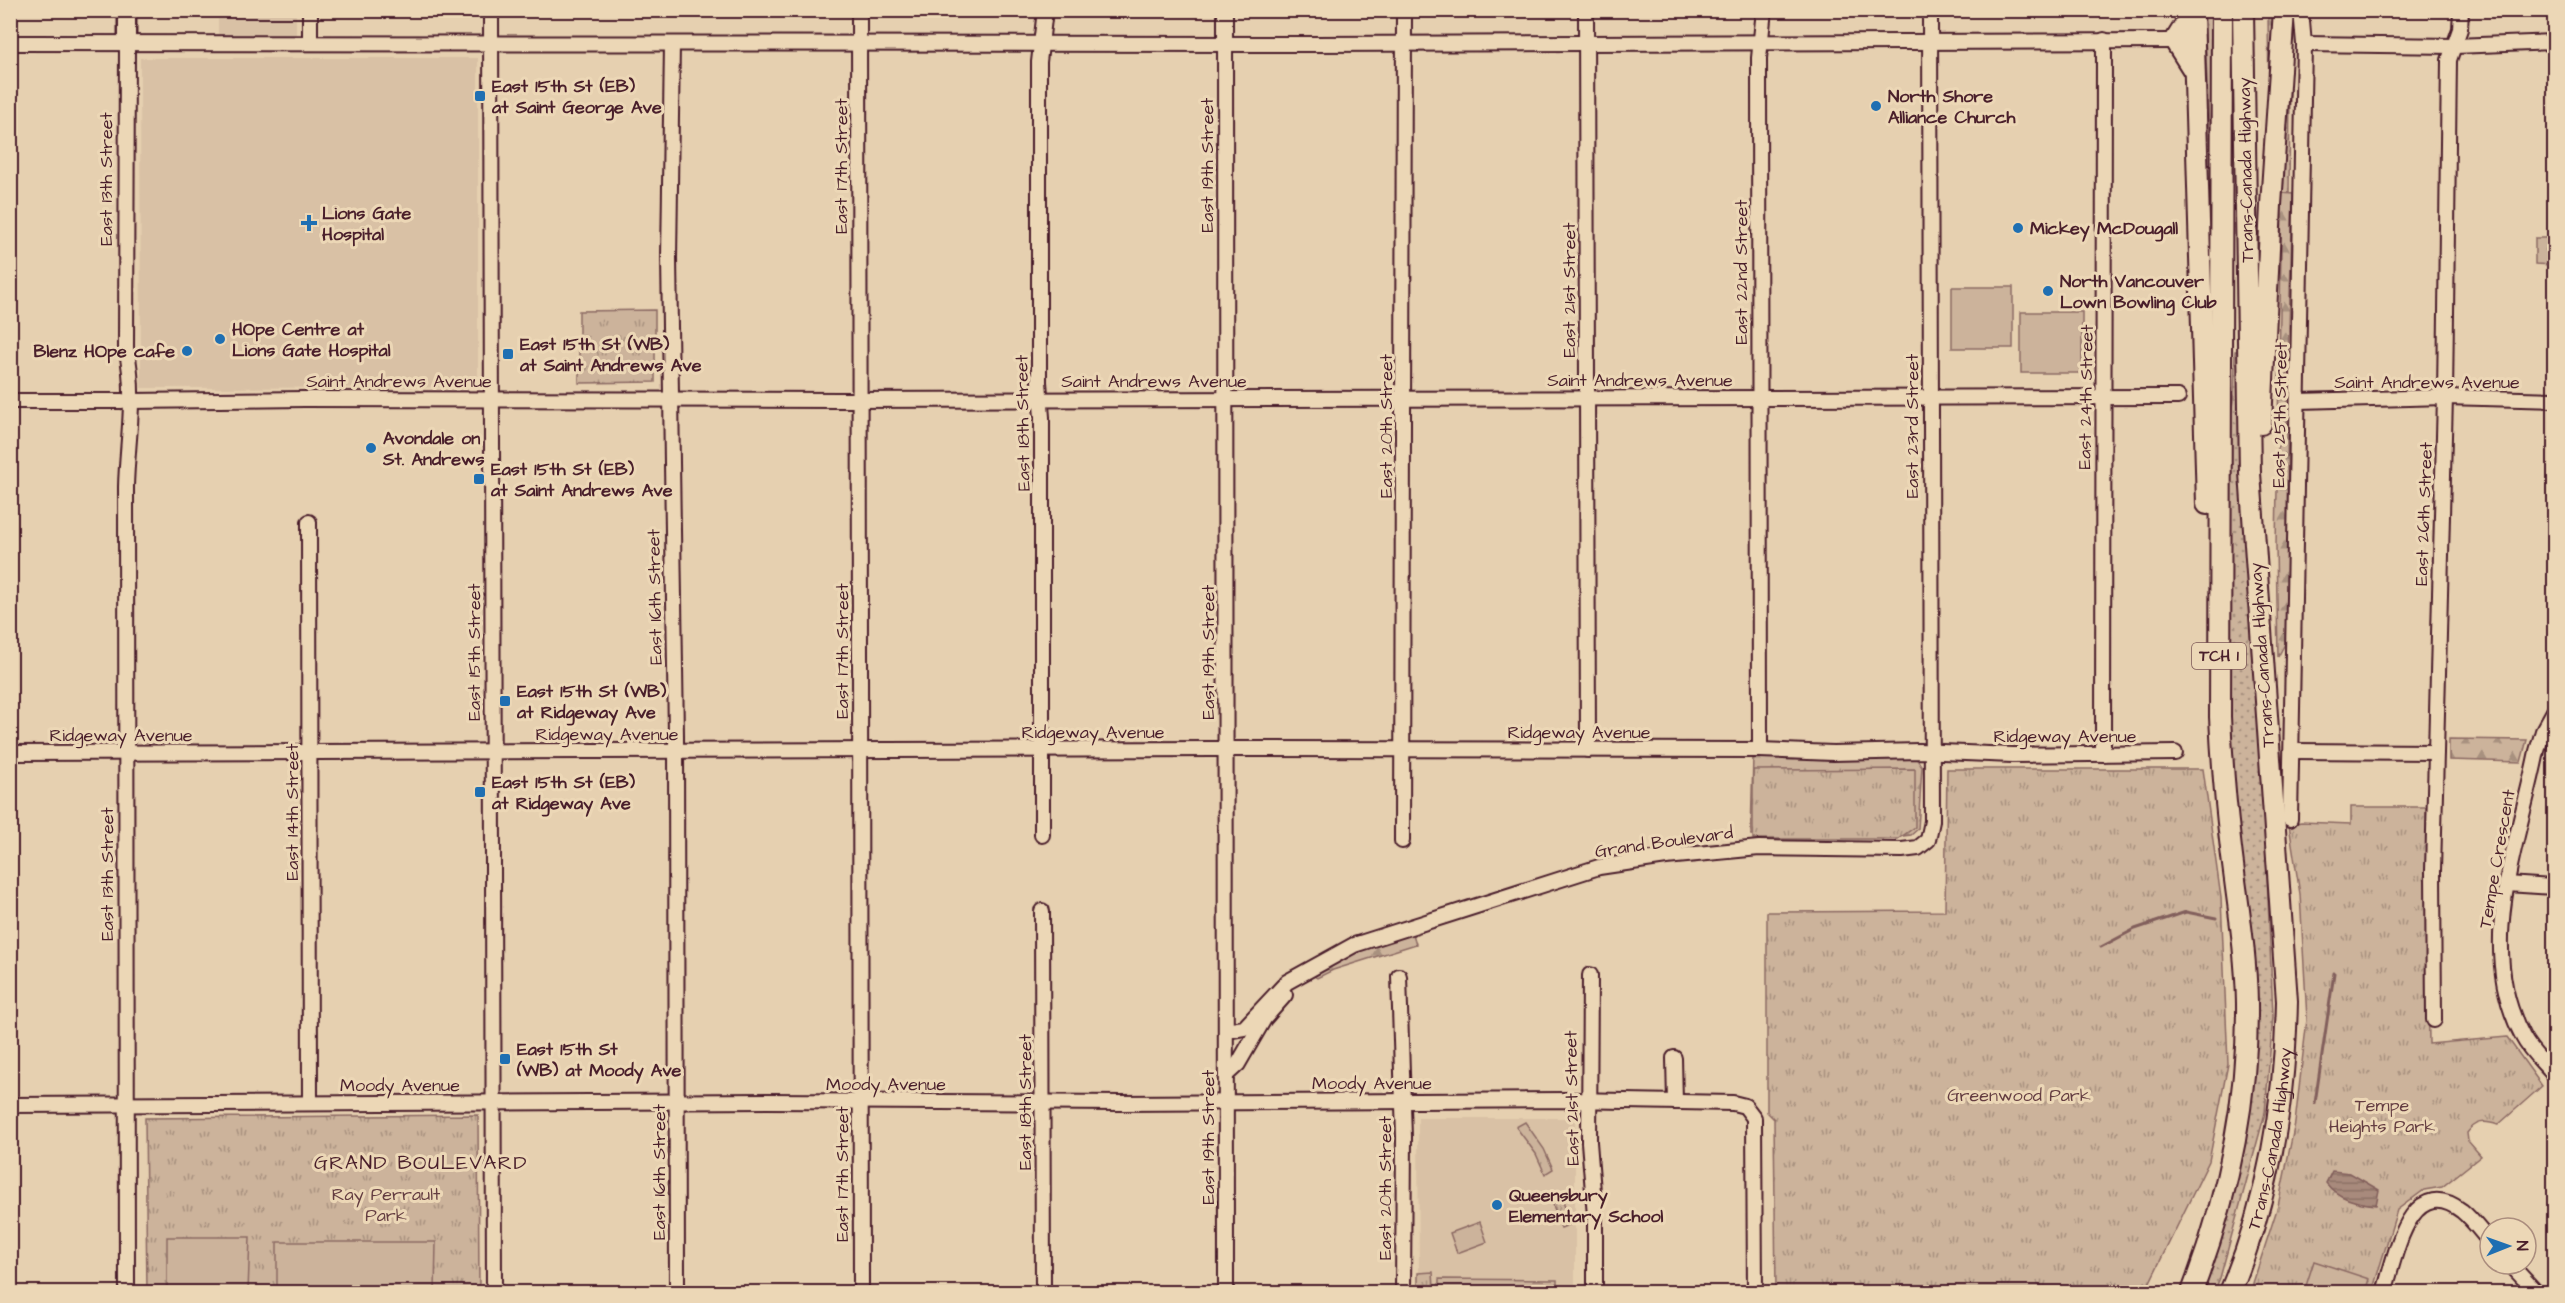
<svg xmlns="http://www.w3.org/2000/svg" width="2565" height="1303" viewBox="0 0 2565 1303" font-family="'Architects Daughter',sans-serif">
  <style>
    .built { fill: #d9c1a5 }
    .grass { fill: url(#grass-dots); stroke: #8b6963; stroke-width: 1.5 }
    .forest { fill: url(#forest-firs); stroke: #8b6963; stroke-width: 1.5 }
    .park { fill: url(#park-tufts); stroke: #8b6963; stroke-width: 1.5 }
    .pitch { fill: #ccb39b; stroke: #8b6963; stroke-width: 1.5 }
    .water { fill: url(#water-rules); stroke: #825f5b; stroke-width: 1.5 }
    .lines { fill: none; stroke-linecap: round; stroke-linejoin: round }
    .stream { stroke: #825f5b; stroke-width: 3 }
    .minor-casing { stroke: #4a1f2b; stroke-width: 18 }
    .major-casing { stroke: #4a1f2b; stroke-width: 21 }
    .highway-casing { stroke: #4a1f2b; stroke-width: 24 }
    .minor { stroke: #ecd7b6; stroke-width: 14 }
    .major { stroke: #ecd7b6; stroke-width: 16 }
    .highway { stroke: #ecd7b6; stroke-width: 20 }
    .poi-dot { fill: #1f6fb2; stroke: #ecd7b6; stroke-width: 2 }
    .labels { text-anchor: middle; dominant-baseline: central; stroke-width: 6; stroke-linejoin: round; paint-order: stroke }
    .shield { fill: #ecd7b6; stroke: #7b5655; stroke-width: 1.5 }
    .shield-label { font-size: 16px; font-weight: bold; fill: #4a1f2b }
    .poi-label { font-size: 18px; font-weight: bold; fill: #4a1f2b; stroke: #ecd7b6; text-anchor: start }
    .street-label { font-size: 18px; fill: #4a1f2b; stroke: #ecd7b6 }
    .park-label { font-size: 18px; fill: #643d41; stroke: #ecd7b6 }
    .neighbourhood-label { font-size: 20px; letter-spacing: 1.5px; fill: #4a1f2b; stroke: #ecd7b6 }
  </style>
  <defs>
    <pattern id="grass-dots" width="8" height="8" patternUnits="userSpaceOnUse" patternTransform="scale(1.5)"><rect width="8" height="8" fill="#ccb39b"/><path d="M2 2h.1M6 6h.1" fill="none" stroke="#a8917f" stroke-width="1.8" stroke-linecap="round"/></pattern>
    <pattern id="forest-firs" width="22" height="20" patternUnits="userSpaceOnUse" patternTransform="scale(1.5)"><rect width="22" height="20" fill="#ccb39b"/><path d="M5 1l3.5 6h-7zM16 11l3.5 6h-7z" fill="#a8917f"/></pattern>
    <pattern id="park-tufts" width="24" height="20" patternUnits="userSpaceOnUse" patternTransform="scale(1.5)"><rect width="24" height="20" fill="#ccb39b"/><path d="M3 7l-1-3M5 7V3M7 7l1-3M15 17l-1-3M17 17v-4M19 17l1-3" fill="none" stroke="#a8917f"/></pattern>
    <pattern id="water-rules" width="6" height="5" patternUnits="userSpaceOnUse" patternTransform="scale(1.5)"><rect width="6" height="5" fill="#a88a7b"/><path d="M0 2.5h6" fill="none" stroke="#8b7065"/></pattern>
  </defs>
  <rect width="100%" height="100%" fill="#e6d0b0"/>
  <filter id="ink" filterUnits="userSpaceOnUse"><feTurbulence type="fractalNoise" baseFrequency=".0167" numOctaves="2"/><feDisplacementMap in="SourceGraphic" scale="12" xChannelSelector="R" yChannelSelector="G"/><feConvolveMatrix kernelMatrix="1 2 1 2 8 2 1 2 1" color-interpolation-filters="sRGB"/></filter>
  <g filter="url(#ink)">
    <g class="built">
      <polygon points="218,11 296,11 296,37 218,38"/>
      <polygon points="140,58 478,58 478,387 141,388"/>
      <polygon points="1418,1118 1575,1118 1575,1292 1419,1292"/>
    </g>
    <g class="grass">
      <polygon points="2290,88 2289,193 2282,193"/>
      <polygon points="2235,351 2240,351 2240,471 2262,757 2273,1016 2265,1113 2220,1278 2214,1292 2199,1292 2248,1098 2232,790 2228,434 2234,394"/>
    </g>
    <g class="forest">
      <polygon points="2204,11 2212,11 2213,223"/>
      <polygon points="2268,11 2277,11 2270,192"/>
      <polygon points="2282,193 2293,194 2287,394 2288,638 2278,657 2276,546"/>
      <polygon points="2535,238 2554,238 2554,265 2535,264"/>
      <polygon points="2449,739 2527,740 2521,762 2449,760"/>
      <polygon points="1753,756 1915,756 1922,767 1918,829 1911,835 1895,837 1751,835"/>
      <polygon points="1413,934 1416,944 1333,970 1317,978 1314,976 1344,955"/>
    </g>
    <g class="park">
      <polygon points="655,310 655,382 579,383 579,311"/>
      <polygon points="1915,769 1915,827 1898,839 1753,839 1753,770"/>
      <polygon points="1947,769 2203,769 2221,898 2228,1064 2209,1161 2145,1292 1776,1292 1774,1119 1767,1112 1767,912 1945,911"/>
      <path d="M2351 807H2426L2429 1044 2507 1037 2542 1086 2498 1125C2484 1120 2476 1121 2467 1133L2468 1141 2481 1156 2442 1187 2424 1190 2397 1210 2372 1292H2253V1283L2278 1206 2295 1123 2307 1019 2300 894 2289 825 2301 822 2351 824Z"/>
      <polygon points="478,1115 479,1292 147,1292 145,1118"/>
      <polygon points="1525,1122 1544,1149 1553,1169 1545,1174 1536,1154 1516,1127"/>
      <polygon points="1562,1199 1571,1224 1561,1228 1552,1202"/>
      <polygon points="1433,1272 1434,1288 1418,1289 1418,1273"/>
    </g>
    <g class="pitch">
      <rect x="1952" y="287" width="61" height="61"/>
      <rect x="2021" y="312" width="61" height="61"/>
      <polygon points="1480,1222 1487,1242 1457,1253 1450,1233"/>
      <polygon points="167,1237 250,1237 248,1292 167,1292"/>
      <polygon points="277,1242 436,1242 435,1292 277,1292"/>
      <polygon points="2314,1261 2369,1279 2365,1292 2304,1292"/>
      <polygon points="1439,1279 1557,1280 1557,1292 1439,1292"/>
    </g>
    <path class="water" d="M2332 1171 2350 1173 2379 1190 2376 1205C2357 1203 2338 1199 2326 1183Z"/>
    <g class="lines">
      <g class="stream">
        <polyline points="2101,947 2135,929 2186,912 2216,918"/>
        <polyline points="2315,1103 2334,973"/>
      </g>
      <g class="minor-casing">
        <g id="minor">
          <polyline points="310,10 310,43"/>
          <polyline points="491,10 494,1292"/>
          <polyline points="859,10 861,1292"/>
          <polyline points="1225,10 1226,1292"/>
          <polyline points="1586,10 1588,750"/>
          <polyline points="10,43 1314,44 2175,41"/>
          <path d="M127 44 126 348C137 394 127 441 126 487L127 1292"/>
          <polyline points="672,44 669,258 676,735 677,1292"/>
          <polyline points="2304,44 2455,46 2554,42"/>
          <polyline points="10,401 122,401"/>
          <polyline points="131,401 304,399 842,400 2178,397"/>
          <polyline points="2299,401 2445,397 2554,400"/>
          <polyline points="309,522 310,1103"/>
          <path d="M2554 711 2543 731 2537 751C2519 843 2474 947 2523 1037 2530 1051 2544 1063 2554 1075"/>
          <polyline points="1760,750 1759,58 1764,10"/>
          <polyline points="2292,751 2436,752"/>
          <polyline points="10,753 1212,749 1760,750 1833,753 1919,751 2012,755 2175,753"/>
          <polyline points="2103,754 2104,40"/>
          <polyline points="2290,819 2304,44 2301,10"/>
          <polyline points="1042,835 1042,417 1039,382 1039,62 1045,10"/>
          <polyline points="1402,841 1404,10"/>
          <polyline points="2507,884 2554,887"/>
          <polyline points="1042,911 1043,1292"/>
          <polyline points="1590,975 1589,1142 1595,1216 1595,1292"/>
          <polyline points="1399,976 1404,1137 1403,1292"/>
          <polyline points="2434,1020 2433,871 2445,397 2449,60 2460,29 2461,10"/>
          <polyline points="1226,1031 1244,1028 1287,982 1354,945 1599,867 1666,857 1759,848 1902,850 1918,848 1928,840 1932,821 1930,10"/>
          <polyline points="1674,1058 1675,1102"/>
          <polyline points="1226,1075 1238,1064 1264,1019 1285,995"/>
          <polyline points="10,1105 768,1101 1121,1103 1571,1100 1733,1103 1745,1106 1754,1118 1755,1292"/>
          <polyline points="2510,1264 2536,1292"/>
          <path d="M2384 1292C2395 1260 2408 1171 2462 1211 2472 1219 2481 1232 2490 1242"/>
        </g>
      </g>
      <g class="major-casing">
        <polyline id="major" points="127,44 127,10"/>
      </g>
      <g class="highway-casing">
        <g id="highway">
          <polyline points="2193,10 2207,504"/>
          <polyline points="2193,12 2175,41 2194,71"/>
          <polyline points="2261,424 2271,205 2284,10"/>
          <path d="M2192 1292C2227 1200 2248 1102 2247 1003 2246 948 2236 894 2230 840 2225 799 2222 758 2220 717L2222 10"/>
          <path id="s1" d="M2230 1292C2269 1200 2285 1101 2287 1001L2250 473 2243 10"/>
        </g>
      </g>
      <use href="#minor" class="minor"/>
      <use href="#major" class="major"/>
      <use href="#highway" class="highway"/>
    </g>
  </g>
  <g class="poi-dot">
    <rect x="474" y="90" width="12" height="12" rx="3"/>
    <circle cx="1876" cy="106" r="6"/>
    <path d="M306 214h6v6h6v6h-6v6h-6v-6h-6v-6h6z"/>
    <circle cx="2018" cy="228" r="6"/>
    <circle cx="2048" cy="291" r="6"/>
    <circle cx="220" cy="339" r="6"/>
    <circle cx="187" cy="351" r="6"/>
    <rect x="502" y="348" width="12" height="12" rx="3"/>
    <circle cx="371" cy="448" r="6"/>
    <rect x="473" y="473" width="12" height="12" rx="3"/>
    <rect x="499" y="695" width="12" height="12" rx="3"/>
    <rect x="474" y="786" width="12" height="12" rx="3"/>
    <rect x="499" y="1053" width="12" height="12" rx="3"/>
    <circle cx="1497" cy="1205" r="6"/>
  </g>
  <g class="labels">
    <rect class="shield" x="2192" y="643" width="54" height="26" rx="4.5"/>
    <g class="shield-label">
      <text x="2219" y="656">TCH 1</text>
    </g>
    <g class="poi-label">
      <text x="492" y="86">East 15th St (EB)<tspan x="492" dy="21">at Saint George Ave</tspan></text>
      <text x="1888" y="96">North Shore<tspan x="1888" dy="21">Alliance Church</tspan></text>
      <text x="322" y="213">Lions Gate<tspan x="322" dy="21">Hospital</tspan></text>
      <text x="2030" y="228">Mickey McDougall</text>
      <text x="2060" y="281">North Vancouver<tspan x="2060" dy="21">Lown Bowling Club</tspan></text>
      <text x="232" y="329">HOpe Centre at<tspan x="232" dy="21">Lions Gate Hospital</tspan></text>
      <text x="520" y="344">East 15th St (WB)<tspan x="520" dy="21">at Saint Andrews Ave</tspan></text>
      <text x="175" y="351" text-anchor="end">Blenz HOpe cafe</text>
      <text x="383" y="438">Avondale on<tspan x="383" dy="21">St. Andrews</tspan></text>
      <text x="491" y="469">East 15th St (EB)<tspan x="491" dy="21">at Saint Andrews Ave</tspan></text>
      <text x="517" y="691">East 15th St (WB)<tspan x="517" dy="21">at Ridgeway Ave</tspan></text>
      <text x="492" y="782">East 15th St (EB)<tspan x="492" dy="21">at Ridgeway Ave</tspan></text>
      <text x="517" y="1049">East 15th St<tspan x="517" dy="21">(WB) at Moody Ave</tspan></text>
      <text x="1509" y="1195">Queensbury<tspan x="1509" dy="21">Elementary School</tspan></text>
    </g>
    <g class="street-label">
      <text transform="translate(1207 165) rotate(-90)">East 19th Street</text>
      <text transform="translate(841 166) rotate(-90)">East 17th Street</text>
      <text transform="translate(2246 170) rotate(-91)">Trans-Canada Highway</text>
      <text transform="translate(106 179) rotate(-90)">East 13th Street</text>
      <text transform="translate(1741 272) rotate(-90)">East 22nd Street</text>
      <text transform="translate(1569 290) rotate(-90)">East 21st Street</text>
      <text x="1640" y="380">Saint Andrews Avenue</text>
      <text x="399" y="381">Saint Andrews Avenue</text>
      <text x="1154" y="381">Saint Andrews Avenue</text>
      <text x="2427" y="382">Saint Andrews Avenue</text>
      <text transform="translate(2086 397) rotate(-89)">East 24th Street</text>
      <text transform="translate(2280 415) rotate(-89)">East 25th Street</text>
      <text transform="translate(1023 423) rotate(-91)">East 18th Street</text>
      <text transform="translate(1386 426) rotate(-90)">East 20th Street</text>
      <text transform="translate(1912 426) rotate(-90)">East 23rd Street</text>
      <text transform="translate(2424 514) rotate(-88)">East 26th Street</text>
      <text transform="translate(655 597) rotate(-91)">East 16th Street</text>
      <text transform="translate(842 651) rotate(-90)">East 17th Street</text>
      <text transform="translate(474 652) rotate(-90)">East 15th Street</text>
      <text transform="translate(1208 652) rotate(-90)">East 19th Street</text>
      <text transform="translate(2262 655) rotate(-94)">Trans-Canada Highway</text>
      <text x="1093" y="732">Ridgeway Avenue</text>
      <text x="1579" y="732">Ridgeway Avenue</text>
      <text x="607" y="734">Ridgeway Avenue</text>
      <text x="121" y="735">Ridgeway Avenue</text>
      <text x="2065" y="736">Ridgeway Avenue</text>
      <text transform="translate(292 812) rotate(-90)">East 14th Street</text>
      <text transform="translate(1664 842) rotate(-8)">Grand Boulevard</text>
      <text transform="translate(2497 859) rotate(-80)">Tempe Crescent</text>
      <text transform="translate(107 874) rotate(-90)">East 13th Street</text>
      <text x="1372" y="1083">Moody Avenue</text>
      <text x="886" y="1084">Moody Avenue</text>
      <text x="400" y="1085">Moody Avenue</text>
      <text transform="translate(1572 1098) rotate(-91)">East 21st Street</text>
      <text transform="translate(1025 1102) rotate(-90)">East 18th Street</text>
      <text transform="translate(1208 1137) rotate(-90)">East 19th Street</text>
      <text stroke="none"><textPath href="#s1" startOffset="159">Trans-Canada Highway</textPath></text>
      <text transform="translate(659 1172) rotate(-90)">East 16th Street</text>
      <text transform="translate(842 1174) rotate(-90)">East 17th Street</text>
      <text transform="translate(1385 1188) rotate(-90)">East 20th Street</text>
    </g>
    <g class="park-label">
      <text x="2019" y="1095">Greenwood Park</text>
      <text x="2382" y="1105">Tempe<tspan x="2382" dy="21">Heights Park</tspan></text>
      <text x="386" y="1194">Ray Perrault<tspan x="386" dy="21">Park</tspan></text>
    </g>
    <g class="neighbourhood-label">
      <text x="421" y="1163">GRAND BOULEVARD</text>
    </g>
  </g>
  <rect width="2565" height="1303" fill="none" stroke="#ecd7b6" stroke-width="36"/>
  <rect x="18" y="18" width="2529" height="1267" fill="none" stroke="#4a1f2b" stroke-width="2" filter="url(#ink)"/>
  <g transform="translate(2508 1246) rotate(89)"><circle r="28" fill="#ecd7b6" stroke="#ab8d7e" stroke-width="1.5"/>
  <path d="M0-4.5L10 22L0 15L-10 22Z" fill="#1f6fb2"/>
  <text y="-9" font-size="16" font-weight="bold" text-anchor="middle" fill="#4a1f2b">N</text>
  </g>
</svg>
